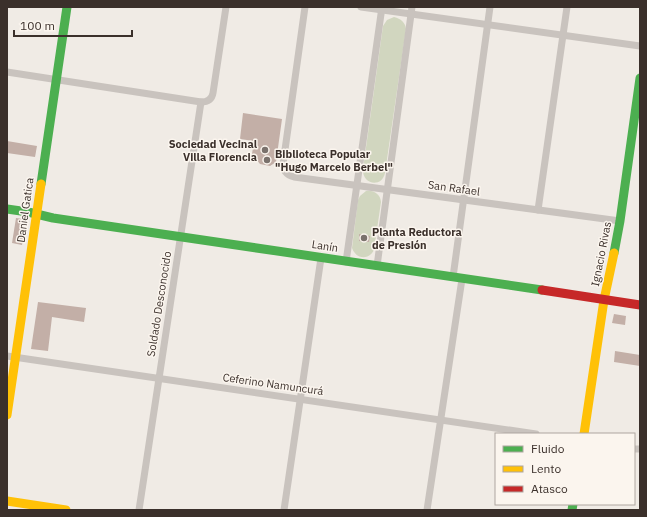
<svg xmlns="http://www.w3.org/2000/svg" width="647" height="517" viewBox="0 0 647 517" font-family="'IBM Plex Sans',sans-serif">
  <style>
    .green { fill: #d1d6bf }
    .building { fill: #c3afa7 }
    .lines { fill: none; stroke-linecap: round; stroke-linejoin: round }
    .street { stroke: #c9c3be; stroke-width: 7 }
    .fast { stroke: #4caf50; stroke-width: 9 }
    .slow { stroke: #ffc107; stroke-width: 9 }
    .jam { stroke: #c62828; stroke-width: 9 }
    .poi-dot { fill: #7a716c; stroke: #fbf5ee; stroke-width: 1.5 }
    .labels { text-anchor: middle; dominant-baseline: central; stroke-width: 3; stroke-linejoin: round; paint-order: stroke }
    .poi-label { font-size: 11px; font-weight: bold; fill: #3b302b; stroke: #fbf5ee; text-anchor: start }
    .street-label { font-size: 11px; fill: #3b302b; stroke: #fbf5ee }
  </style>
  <rect width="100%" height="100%" fill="#f0ebe5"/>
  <g class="green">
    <path d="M394 17C401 19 405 22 406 29L385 173C382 188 362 185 363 169L383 26 387 20Z"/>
    <path d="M366 191C374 190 380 194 381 202L374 250C368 261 356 259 352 248L358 200 360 196Z"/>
  </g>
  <g class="building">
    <polygon points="243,113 282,119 276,162 270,166 260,164 252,154 254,141 240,139"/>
    <polygon points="7,141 37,146 35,157 7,153"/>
    <polygon points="16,218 23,219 26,223 22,245 12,243"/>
    <polygon points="359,234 370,236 369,242 359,241"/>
    <polygon points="38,302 86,308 84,322 52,317 48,351 31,349"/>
    <polygon points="614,314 626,316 625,325 612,323"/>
    <polygon points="615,351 640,355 640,366 614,362"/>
  </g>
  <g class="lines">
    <g class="street">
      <path d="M305 7 283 164C283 172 287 175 294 177L620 221"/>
      <polyline points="361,7 640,46"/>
      <path d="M7 72 201 102C208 102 212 99 213 93L226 7"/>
      <polyline points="538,210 567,7"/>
      <polyline points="346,262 382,7"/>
      <polyline points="377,266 412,7"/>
      <polyline points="453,277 490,7"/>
      <polyline points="7,356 536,434"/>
      <polyline points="634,449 640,449"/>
      <polyline points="139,510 201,102"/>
      <polyline points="284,510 321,258"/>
      <polyline points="427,510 462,279"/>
    </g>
    <g class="fast">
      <polyline points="41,184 67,7"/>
      <polyline points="7,209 28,212 53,218 542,290"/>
      <polyline points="614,253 620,221 640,78"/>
      <polyline points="572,510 573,504"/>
    </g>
    <g class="slow">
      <polyline points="7,415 41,184"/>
      <polyline points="584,434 604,300 614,253"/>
      <polyline points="7,501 66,510"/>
    </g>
    <polyline class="jam" points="542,290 640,305"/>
  </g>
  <g class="poi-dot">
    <circle cx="265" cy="150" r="4"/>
    <circle cx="267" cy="160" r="4"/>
    <circle cx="364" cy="238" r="4"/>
  </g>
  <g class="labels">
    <g class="poi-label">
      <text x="257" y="144" text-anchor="end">Sociedad Vecinal<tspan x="257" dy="13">Villa Florencia</tspan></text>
      <text x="275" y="154">Biblioteca Popular<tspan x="275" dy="13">"Hugo Marcelo Berbel"</tspan></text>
      <text x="372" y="232">Planta Reductora<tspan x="372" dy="13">de Presión</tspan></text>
    </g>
    <g class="street-label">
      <text transform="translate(454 188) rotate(8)">San Rafael</text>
      <text transform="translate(25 210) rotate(-82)">Daniel Gatica</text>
      <text transform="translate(325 246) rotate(9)">Lanín</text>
      <text transform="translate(601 254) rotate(-79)">Ignacio Rivas</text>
      <text transform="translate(159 304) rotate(-81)">Soldado Desconocido</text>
      <text transform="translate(273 384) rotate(8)">Ceferino Namuncurá</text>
    </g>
  </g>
  <rect width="647" height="517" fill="none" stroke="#3b302b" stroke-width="16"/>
  <rect x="495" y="433" width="140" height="72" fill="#fbf5ee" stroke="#aea6a0"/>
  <rect x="503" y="446" width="20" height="6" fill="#4caf50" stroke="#aea6a0"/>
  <text x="531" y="453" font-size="12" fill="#3b302b">Fluido</text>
  <rect x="503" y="466" width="20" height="6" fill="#ffc107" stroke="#aea6a0"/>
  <text x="531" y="473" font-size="12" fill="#3b302b">Lento</text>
  <rect x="503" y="486" width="20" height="6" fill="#c62828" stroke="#aea6a0"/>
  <text x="531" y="493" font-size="12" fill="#3b302b">Atasco</text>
  <path d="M14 30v6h118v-6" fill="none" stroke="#3b302b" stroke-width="2"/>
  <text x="20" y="30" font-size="12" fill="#3b302b" stroke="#fbf5ee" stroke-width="3" paint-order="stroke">100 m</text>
</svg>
